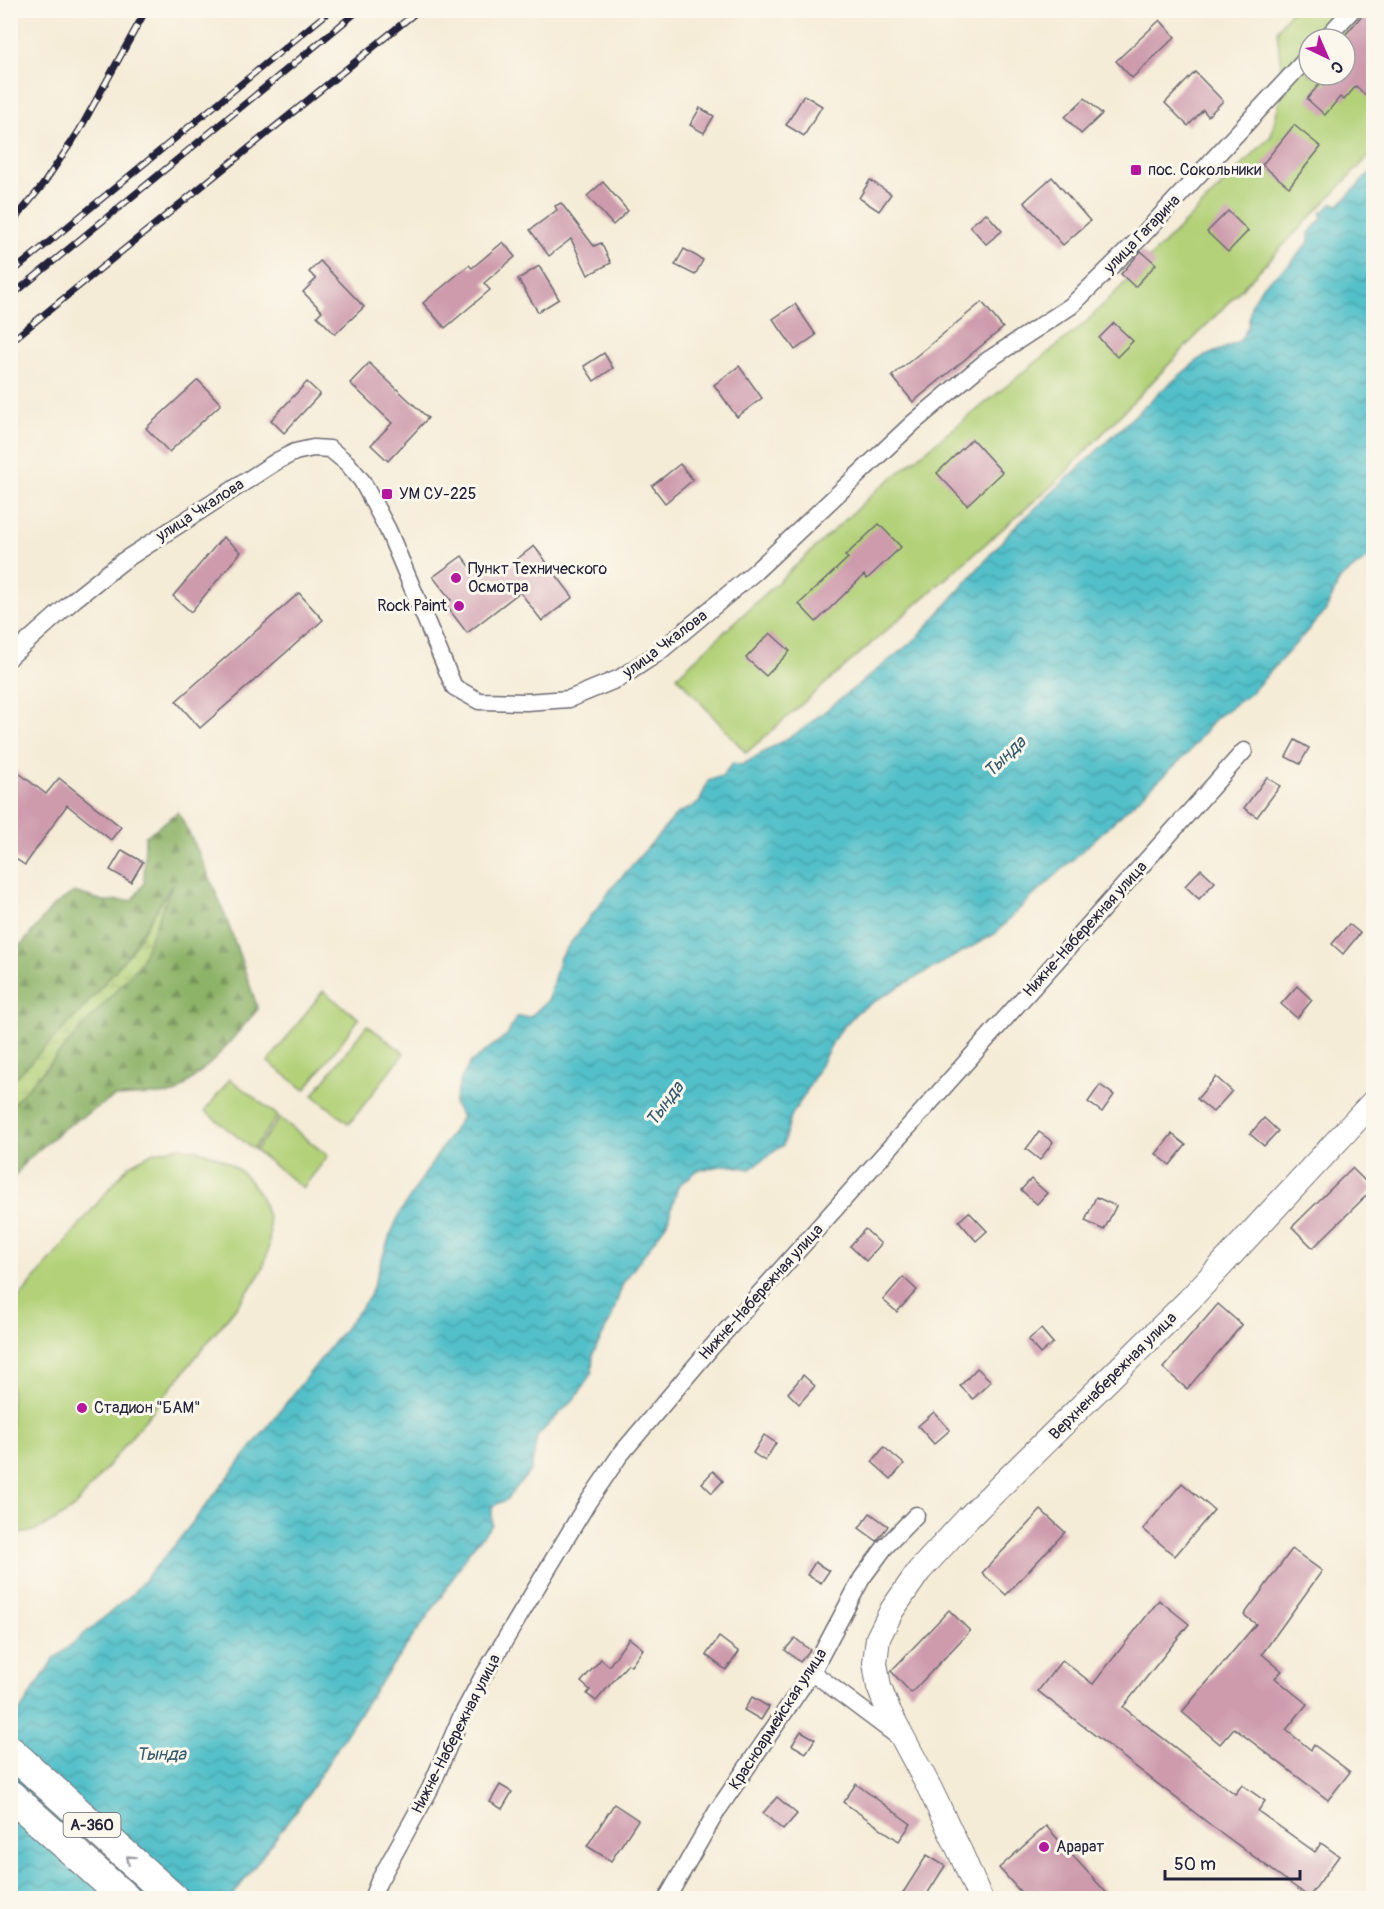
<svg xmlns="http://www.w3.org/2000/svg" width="1384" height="1909" viewBox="0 0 1384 1909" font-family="Pangolin,sans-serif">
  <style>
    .green { fill: #b2d178; stroke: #6a7a5a; stroke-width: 1.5; fill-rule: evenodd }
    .forest { fill: url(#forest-firs); stroke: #586a52; stroke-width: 1.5 }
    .wetland { fill: url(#wetland-marsh); stroke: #6a7a5a; stroke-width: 1.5 }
    .water { fill: url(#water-waves); stroke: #3a7182; stroke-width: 1.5 }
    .building { fill: #ce9bad }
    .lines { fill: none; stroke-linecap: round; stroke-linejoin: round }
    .street-casing { stroke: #6c6972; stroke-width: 19 }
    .secondary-casing { stroke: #6c6972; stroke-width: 26 }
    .highway-casing { stroke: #6c6972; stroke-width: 32 }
    .street { stroke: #fff; stroke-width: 16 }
    .secondary { stroke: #fff; stroke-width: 24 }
    .highway { stroke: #fff; stroke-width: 30 }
    .rail-casing { stroke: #22223b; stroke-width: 7 }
    .rail { stroke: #fbf7ec; stroke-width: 4.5; stroke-dasharray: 14; stroke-linecap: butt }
    .oneway { stroke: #9c9ca7 }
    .poi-dot { fill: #b5179e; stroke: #fbf7ec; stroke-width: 2 }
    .labels { text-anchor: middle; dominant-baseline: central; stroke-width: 6; stroke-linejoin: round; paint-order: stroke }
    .shield { fill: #fbf7ec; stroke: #636270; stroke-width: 1.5 }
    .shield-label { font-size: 15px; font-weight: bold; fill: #22223b }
    .poi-label { font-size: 16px; fill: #22223b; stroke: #fbf7ec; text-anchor: start }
    .street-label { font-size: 16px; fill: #22223b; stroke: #fbf7ec }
    .water-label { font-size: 18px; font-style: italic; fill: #33596d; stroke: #fbf7ec }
  </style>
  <defs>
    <pattern id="forest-firs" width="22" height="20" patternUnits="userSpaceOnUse" patternTransform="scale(1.5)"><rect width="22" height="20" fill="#8db368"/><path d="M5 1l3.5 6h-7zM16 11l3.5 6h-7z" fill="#739157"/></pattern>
    <pattern id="wetland-marsh" width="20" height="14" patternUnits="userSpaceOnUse" patternTransform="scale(1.5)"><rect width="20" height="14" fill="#b2d178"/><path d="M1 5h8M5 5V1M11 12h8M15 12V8" fill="none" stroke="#99b369"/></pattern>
    <pattern id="water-waves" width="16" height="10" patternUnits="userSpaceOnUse" patternTransform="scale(1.5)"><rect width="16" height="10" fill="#52c0c9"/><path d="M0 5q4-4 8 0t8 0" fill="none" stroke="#449ca4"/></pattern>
  </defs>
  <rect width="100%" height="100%" fill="#fbf7ec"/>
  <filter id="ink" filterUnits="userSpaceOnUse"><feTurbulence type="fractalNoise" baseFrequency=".0167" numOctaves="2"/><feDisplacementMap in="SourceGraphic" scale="12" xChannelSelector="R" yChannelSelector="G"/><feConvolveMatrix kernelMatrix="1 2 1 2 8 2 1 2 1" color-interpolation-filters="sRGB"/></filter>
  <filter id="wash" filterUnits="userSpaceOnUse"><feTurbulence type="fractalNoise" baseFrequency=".008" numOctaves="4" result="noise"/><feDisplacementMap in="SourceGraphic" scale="24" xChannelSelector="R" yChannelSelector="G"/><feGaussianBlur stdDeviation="1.35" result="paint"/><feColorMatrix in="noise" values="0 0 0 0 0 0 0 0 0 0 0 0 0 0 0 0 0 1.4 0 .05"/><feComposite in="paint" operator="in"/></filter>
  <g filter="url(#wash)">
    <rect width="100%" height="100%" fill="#f5ecd7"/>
    <g class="green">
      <path d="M1291 11H1373V152L1055 483 746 753 677 676 877 490 1085 323 1271 136 1283 86 1277 30ZM1309 39H1345V75H1309Z"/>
      <polygon points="323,991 359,1019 305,1090 268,1062"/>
      <polygon points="367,1025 404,1053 349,1124 313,1095"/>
      <polygon points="230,1079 278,1116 253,1149 205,1111"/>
      <polygon points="280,1118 328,1156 303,1188 255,1150"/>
      <path d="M181 1147C190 1149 200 1150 208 1153 257 1171 281 1216 264 1265 260 1277 248 1290 241 1301L74 1508C55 1520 34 1536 11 1534V1308L129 1165 154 1152Z"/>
    </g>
    <path class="forest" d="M178 812C213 875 235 942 258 1009L214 1060 175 1094 114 1097 64 1128 26 1161 11 1181V1106L139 965 170 888 130 953 80 1012 11 1082V950L23 943 53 906 74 892 104 901 133 900 144 883 145 837Z"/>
    <polygon class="wetland" points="173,883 139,965 11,1106 11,1082 80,1012 130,953"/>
    <polygon class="water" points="1373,170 1373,554 1340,579 1326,610 1251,693 1215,718 1188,753 1017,911 995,934 900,986 858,1011 837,1034 805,1094 791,1116 783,1145 750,1169 727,1165 698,1170 678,1186 667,1223 623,1283 611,1319 593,1354 592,1372 577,1396 537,1436 531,1470 506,1500 492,1506 492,1525 470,1550 441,1597 368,1700 306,1797 231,1898 11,1898 11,1725 53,1660 131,1595 174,1546 370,1296 389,1238 401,1211 462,1117 454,1104 461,1079 471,1062 508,1034 516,1017 530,1017 548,1000 560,957 612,888 677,814 699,803 708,781 722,776 733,763 742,765 800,731 917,638 1010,532 1162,390 1201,358 1239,342 1248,327 1251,306 1263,285 1289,265 1309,242 1309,233 1322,218 1321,213 1333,203 1339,205"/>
    <g id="blocks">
      <g class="building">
        <polygon points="1364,13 1374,22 1374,103 1356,86 1344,100 1340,97 1325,115 1307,99 1321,82 1324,85 1334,75 1345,75 1345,35"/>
        <polygon points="1160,20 1175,37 1132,78 1116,61"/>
        <polygon points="1195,72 1223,101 1208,116 1203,110 1188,126 1165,103"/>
        <polygon points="804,95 822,106 804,136 786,125"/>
        <polygon points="1085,98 1102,114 1081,134 1065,117"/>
        <polygon points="700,108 714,116 704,133 690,125"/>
        <polygon points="1294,125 1321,147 1289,187 1262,165"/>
        <polygon points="1052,177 1090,221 1063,245 1024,202"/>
        <polygon points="870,180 891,194 879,211 859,198"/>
        <polygon points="603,182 628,211 613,225 587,196"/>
        <polygon points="561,203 594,246 601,243 611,263 588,275 571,239 549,256 530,230 557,210 555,206"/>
        <polygon points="1228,211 1248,231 1228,252 1207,232"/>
        <polygon points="986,213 1002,231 986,244 970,226"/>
        <polygon points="503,242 515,257 484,283 490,290 445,328 423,303 469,265 472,268"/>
        <polygon points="684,249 703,260 695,275 675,265"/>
        <polygon points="1141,251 1156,264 1135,287 1121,274"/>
        <polygon points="320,261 364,307 335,334 317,316 322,311 303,292 316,279 309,272"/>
        <polygon points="539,266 559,299 538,312 518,279"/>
        <polygon points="982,302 1003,328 913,402 892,376"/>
        <polygon points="795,304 816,335 795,350 773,319"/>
        <polygon points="1114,323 1133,341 1117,357 1099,338"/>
        <polygon points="604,353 613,368 594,381 584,366"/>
        <polygon points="369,363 428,418 388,461 371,445 392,423 350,383"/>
        <polygon points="739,366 762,398 737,417 714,385"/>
        <polygon points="198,380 221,404 169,452 146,428"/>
        <polygon points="307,382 320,394 284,433 271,420"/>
        <polygon points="972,439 1002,472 967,505 937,473"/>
        <polygon points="680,464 693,480 665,503 652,486"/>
        <polygon points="879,524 901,547 867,579 864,575 816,622 799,604 848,558 845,556"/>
        <polygon points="223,537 241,552 191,612 173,596"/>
        <polygon points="534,546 573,597 542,621 520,592 467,633 445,604 451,600 433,577 462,556 479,578 499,563 504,569"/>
        <polygon points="299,593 323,620 200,728 176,701"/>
        <polygon points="770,633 790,651 766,676 746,658"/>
        <polygon points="1295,740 1309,748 1300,764 1286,757"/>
        <polygon points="10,766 46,794 59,778 121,827 111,840 67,805 25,865 10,855"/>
        <polygon points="1267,777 1280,786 1257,817 1244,808"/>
        <polygon points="122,850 143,862 131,882 110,870"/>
        <polygon points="1201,869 1215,882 1199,899 1185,886"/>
        <polygon points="1349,924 1360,933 1343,954 1332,944"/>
        <polygon points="1297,986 1312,1000 1297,1018 1281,1004"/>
        <polygon points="1216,1077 1232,1091 1213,1112 1197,1099"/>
        <polygon points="1100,1085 1114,1095 1102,1112 1088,1102"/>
        <polygon points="1264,1118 1278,1131 1264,1146 1250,1134"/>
        <polygon points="1039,1132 1053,1142 1040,1160 1026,1149"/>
        <polygon points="1172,1134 1186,1145 1170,1165 1156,1154"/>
        <polygon points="1352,1168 1373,1189 1313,1248 1292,1227"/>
        <polygon points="1031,1179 1047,1193 1037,1204 1021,1190"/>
        <polygon points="1096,1197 1116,1206 1104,1230 1085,1221"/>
        <polygon points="969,1212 987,1231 976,1241 959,1221"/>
        <polygon points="865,1229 881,1244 866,1261 850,1246"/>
        <polygon points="903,1277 917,1290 897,1312 883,1300"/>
        <polygon points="1218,1304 1242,1325 1187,1389 1163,1368"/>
        <polygon points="1041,1329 1053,1343 1040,1354 1028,1340"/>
        <polygon points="977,1368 991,1381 973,1399 960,1386"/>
        <polygon points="803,1375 815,1386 799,1404 788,1393"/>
        <polygon points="934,1412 950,1430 934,1444 918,1426"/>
        <polygon points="764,1435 776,1443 765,1461 753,1453"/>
        <polygon points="884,1447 904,1464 891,1479 872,1462"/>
        <polygon points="713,1471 723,1481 712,1493 702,1483"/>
        <polygon points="1182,1483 1214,1510 1175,1556 1143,1529"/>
        <polygon points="1041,1510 1065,1532 1006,1595 982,1573"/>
        <polygon points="870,1513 888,1526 877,1541 859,1528"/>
        <polygon points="1292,1549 1322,1571 1262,1654 1282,1671 1275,1678 1307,1704 1286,1730 1311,1750 1314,1745 1350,1772 1328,1800 1234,1728 1220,1744 1182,1712 1256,1624 1244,1615"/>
        <polygon points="815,1562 829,1571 821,1583 807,1575"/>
        <polygon points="1159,1600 1189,1624 1123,1707 1235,1794 1242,1785 1265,1801 1258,1811 1315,1852 1321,1843 1339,1856 1309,1897 1212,1826 1038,1691 1062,1660 1093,1684"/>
        <polygon points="949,1610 970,1631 911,1693 891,1671"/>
        <polygon points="719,1637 739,1652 726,1670 706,1655"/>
        <polygon points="629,1638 643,1649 631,1666 628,1664 596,1701 587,1694 590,1690 581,1682 601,1659 609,1666"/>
        <polygon points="795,1638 810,1650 800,1662 785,1650"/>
        <polygon points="752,1697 769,1707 761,1720 744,1710"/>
        <polygon points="801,1731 815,1739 806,1753 792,1745"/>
        <polygon points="856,1784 911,1824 899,1841 843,1802"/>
        <polygon points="500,1785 512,1792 502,1809 490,1802"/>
        <polygon points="777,1797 797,1814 783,1830 763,1813"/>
        <polygon points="614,1804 638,1820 611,1861 587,1846"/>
        <polygon points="1046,1826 1112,1899 1027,1899 999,1868"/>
        <polygon points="927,1855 945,1866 924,1899 899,1899"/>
      </g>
    </g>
  </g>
  <g filter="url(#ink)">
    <use href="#blocks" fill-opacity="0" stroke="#6c6972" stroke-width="1.5"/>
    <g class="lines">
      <g class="street-casing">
        <g id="street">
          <polyline points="1325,39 1352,10"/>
          <polyline points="10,657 75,599 123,561 277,461 295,452 313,448 330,449 347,463 362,481 388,530 454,687 479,701 526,702 569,699 620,678 658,653 756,571 913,423 985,362 1071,306 1138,240 1309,56"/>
          <polyline points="812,1672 900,1738"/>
          <polyline points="372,1898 379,1881 430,1789 461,1717 482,1678 588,1502 620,1455 709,1350 1244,751"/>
          <polyline points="667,1898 717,1811 812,1672 862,1578 885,1547 916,1515"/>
        </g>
      </g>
      <g class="secondary-casing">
        <polyline id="secondary" points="980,1898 962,1856 930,1789 888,1710 879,1687 875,1663 878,1638 892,1610 919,1571 968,1518 1189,1300 1374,1101"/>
      </g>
      <g class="highway-casing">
        <g id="highway">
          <polyline points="10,1751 173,1898"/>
          <polyline points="10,1795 125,1898"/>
        </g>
      </g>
      <use href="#street" class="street"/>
      <use href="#secondary" class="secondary"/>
      <use href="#highway" class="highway"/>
      <g class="rail-casing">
        <g id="rail">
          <polyline points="10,225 42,186 79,131 146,10"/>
          <polyline points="10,274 331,10"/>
          <polyline points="10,297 359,10"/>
          <polyline points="10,342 419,10"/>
        </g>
      </g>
      <use href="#rail" class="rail"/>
    </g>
    <defs><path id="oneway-chevron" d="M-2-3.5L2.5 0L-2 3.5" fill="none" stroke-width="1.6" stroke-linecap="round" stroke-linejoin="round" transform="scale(1.5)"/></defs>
    <use class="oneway" href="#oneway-chevron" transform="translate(130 1859) rotate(-138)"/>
  </g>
  <g class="poi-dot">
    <rect x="1130" y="164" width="12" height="12" rx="3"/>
    <rect x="381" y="488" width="12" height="12" rx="3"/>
    <circle cx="456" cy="578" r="6"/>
    <circle cx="459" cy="606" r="6"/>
    <circle cx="82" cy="1408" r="6"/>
    <circle cx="1044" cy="1847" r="6"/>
  </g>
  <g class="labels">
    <rect class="shield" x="63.5" y="1813" width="57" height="24" rx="4.5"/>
    <g class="shield-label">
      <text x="92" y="1825">А-360</text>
    </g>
    <g class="poi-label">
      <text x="1148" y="170">пос. Сокольники</text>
      <text x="399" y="494">УМ СУ-225</text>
      <text x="468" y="569">Пункт Технического<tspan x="468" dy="18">Осмотра</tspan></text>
      <text x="447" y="606" text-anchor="end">Rock Paint</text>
      <text x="94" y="1408">Стадион "БАМ"</text>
      <text x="1056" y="1847">Арарат</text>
    </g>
    <g class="street-label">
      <text transform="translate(1142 234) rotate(-46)">улица Гагарина</text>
      <text transform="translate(200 510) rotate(-33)">улица Чкалова</text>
      <text transform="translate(665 644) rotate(-37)">улица Чкалова</text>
      <text transform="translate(1085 929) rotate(-48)">Нижне-Набережная улица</text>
      <text transform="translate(761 1292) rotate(-48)">Нижне-Набережная улица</text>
      <text transform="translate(1113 1376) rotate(-45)">Верхненабережная улица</text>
      <text transform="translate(778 1719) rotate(-57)">Красноармейская улица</text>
      <text transform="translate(456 1734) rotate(-63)">Нижне-Набережная улица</text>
    </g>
    <g class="water-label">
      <text transform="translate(1005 757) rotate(-44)">Тында</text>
      <text transform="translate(665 1104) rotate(-53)">Тында</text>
      <text x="161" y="1754">Тында</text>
    </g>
  </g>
  <rect width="1384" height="1909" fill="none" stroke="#fbf7ec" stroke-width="36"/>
  <g transform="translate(1327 57) rotate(136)"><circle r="28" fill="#fbf7ec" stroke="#a4a2a5" stroke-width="1.5"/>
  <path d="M0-4.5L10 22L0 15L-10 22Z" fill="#b5179e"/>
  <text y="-9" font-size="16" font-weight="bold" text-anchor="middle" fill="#22223b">С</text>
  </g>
  <path d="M1165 1870v9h135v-9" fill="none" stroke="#22223b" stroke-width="3"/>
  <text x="1174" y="1870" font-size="18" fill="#22223b" stroke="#fbf7ec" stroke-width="4.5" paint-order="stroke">50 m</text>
</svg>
